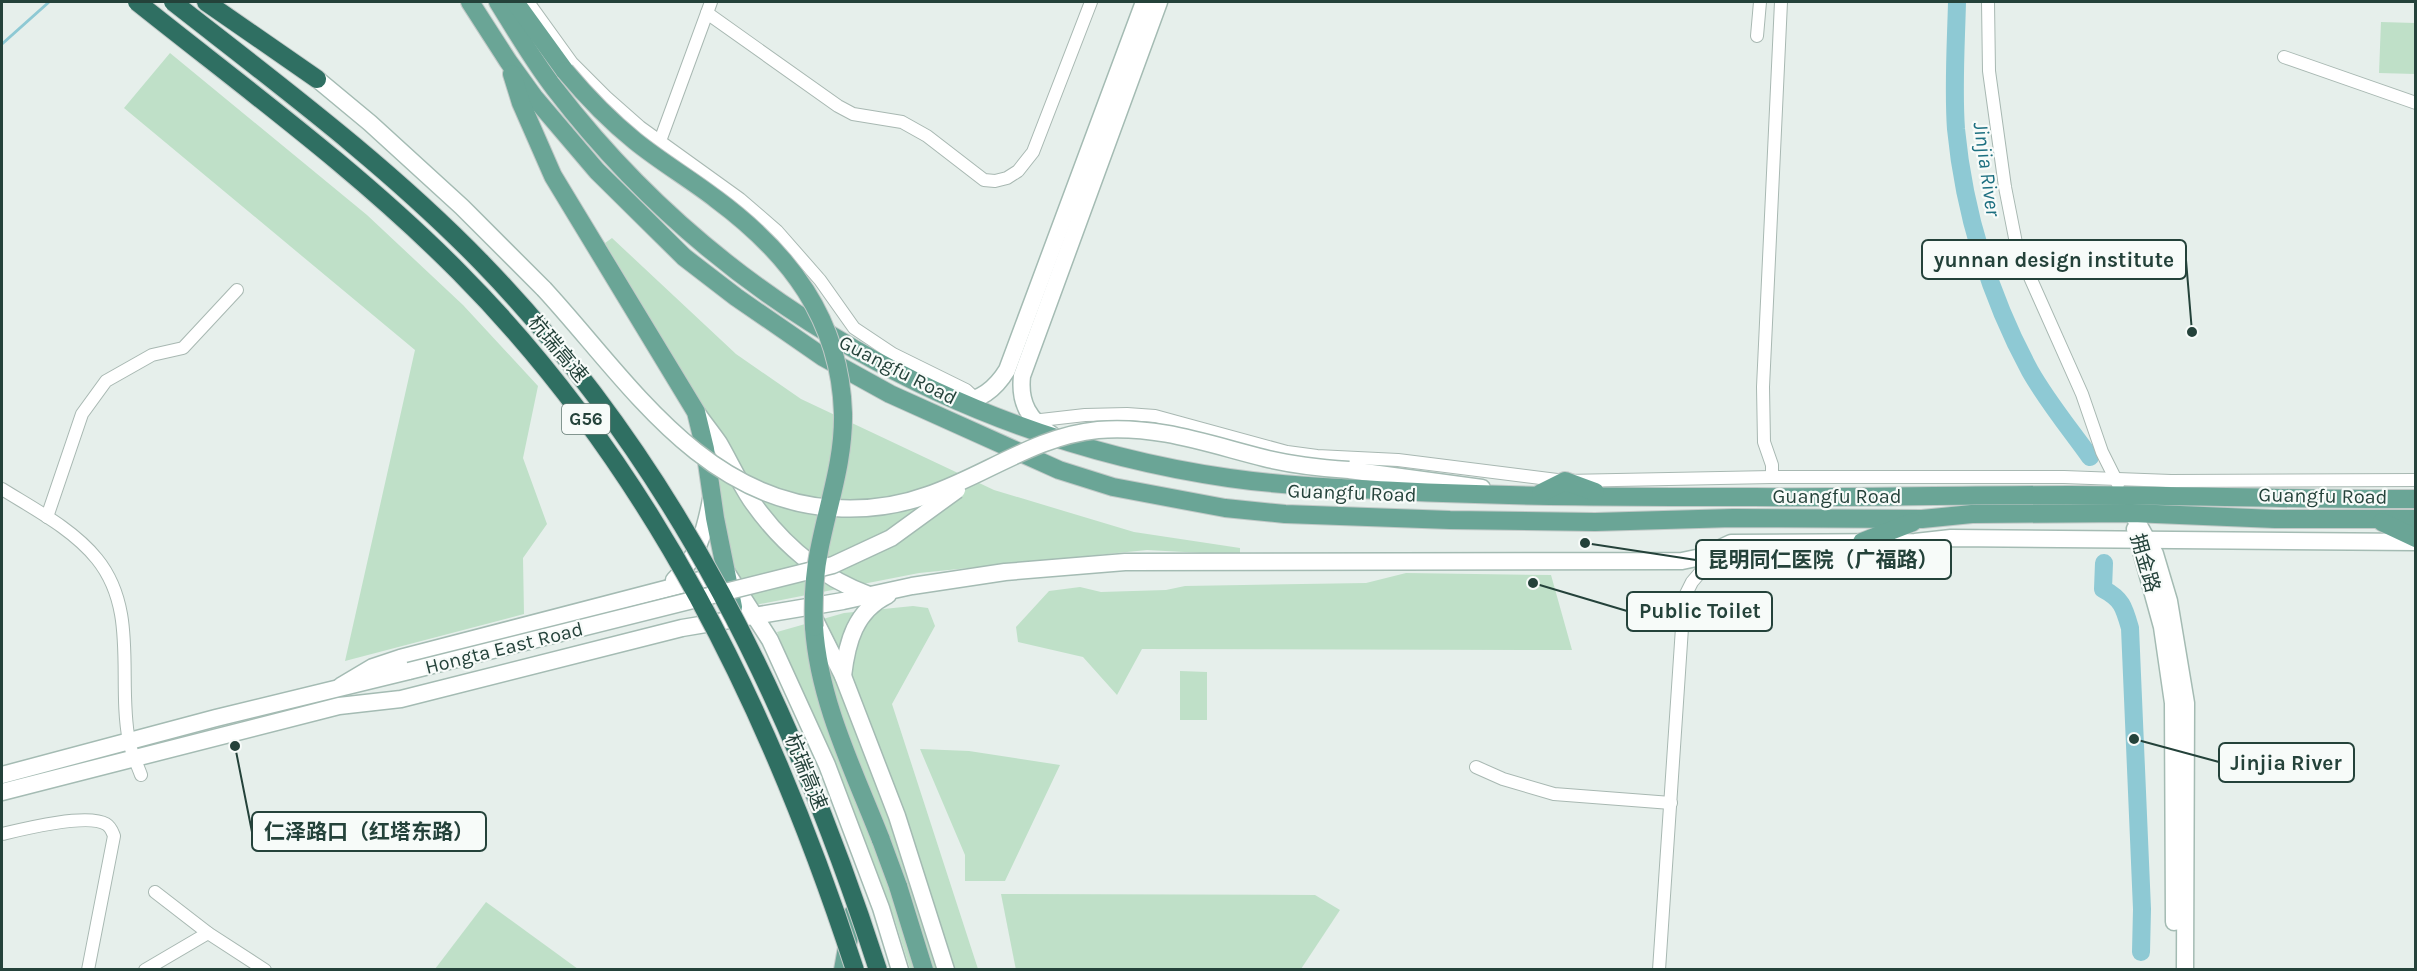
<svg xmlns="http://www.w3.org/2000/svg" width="2417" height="971" viewBox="0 0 2417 971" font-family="Karla,'Noto Sans SC',sans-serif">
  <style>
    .green { fill: #bfe0c8 }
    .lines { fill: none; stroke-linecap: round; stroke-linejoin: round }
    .stream { stroke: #8ec9d4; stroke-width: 3 }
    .river { stroke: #8ec9d4; stroke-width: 18 }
    .street-casing { stroke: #a8b8b2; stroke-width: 14 }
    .secondary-casing { stroke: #a4bbb3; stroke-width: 19 }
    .primary-casing { stroke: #c2cac8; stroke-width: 20 }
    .highway-casing { stroke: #c2cac8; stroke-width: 20 }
    .street { stroke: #fff; stroke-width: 12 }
    .secondary { stroke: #fff; stroke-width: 16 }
    .primary { stroke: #6aa596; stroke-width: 18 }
    .highway { stroke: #2f6f62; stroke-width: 18 }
    .secondary-bridge-casing { stroke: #a4bbb3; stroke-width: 19; stroke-linecap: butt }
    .primary-bridge-casing { stroke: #c2cac8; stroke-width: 20; stroke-linecap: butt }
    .highway-bridge-casing { stroke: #c2cac8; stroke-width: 20; stroke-linecap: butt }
    .secondary-bridge { stroke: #fff; stroke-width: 16 }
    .primary-bridge { stroke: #6aa596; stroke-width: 18 }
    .highway-bridge { stroke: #2f6f62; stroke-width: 18 }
    .labels { text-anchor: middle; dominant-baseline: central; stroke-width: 4.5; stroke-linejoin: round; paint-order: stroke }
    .shield { fill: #f7fbf9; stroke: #637a73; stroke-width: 1.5 }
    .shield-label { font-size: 18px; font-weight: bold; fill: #24423a }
    .street-label { font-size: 20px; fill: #24423a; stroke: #f7fbf9 }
    .water-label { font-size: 21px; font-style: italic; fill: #1c6f80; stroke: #f7fbf9 }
    .leader { fill: none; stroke: #24423a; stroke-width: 2 }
    .callout-dot { fill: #24423a; stroke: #f7fbf9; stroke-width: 2 }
    .callout { fill: #f7fbf9; stroke: #24423a; stroke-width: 2 }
    .callout-label { font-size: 21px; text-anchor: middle; font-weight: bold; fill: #24423a }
  </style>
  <rect width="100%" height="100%" fill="#e6efeb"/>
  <g class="green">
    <polygon points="2381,22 2415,23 2415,74 2379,73"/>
    <polygon points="170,53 367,215 463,305 538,386 523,458 547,524 523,558 524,614 345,661 415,350 124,108"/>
    <polygon points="612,238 736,354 801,399 994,490 1134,532 1240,548 1240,555 1147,550 919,573 755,605 732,569 720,495 717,429 605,243"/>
    <polygon points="1406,573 1551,575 1572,650 1142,649 1117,695 1083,657 1018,642 1016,627 1049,591 1080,587 1101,592 1166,590 1185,586 1366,583"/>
    <polygon points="913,606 928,608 935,626 892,704 978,969 910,969 895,921 831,754 804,700 777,632 844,613"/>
    <polygon points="1180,671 1207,672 1207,720 1180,720"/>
    <polygon points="920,749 969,751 1060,765 1005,881 965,881 965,855"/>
    <polygon points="1001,894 1315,895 1340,910 1301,969 1016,970"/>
    <polygon points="486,902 578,969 435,969"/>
  </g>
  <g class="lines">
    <polyline class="stream" points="2,44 49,2"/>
    <g class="river">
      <path d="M1957 2C1956 44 1953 87 1956 129 1964 213 1990 297 2030 371 2047 401 2070 429 2090 457"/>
      <path d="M2104 563 2103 589C2122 599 2124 607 2130 628L2142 909 2141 952"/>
    </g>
    <g class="street-casing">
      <g id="street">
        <polyline points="528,2 572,63 606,97 640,127 740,199 777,231 820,280 854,328 893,354 966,390 979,402"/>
        <polyline points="1988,2 1989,71 2005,187 2017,248 2082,394 2102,452 2118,484"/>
        <polyline points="707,13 838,106 853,114 902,122 927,136 984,180 995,181 1007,178 1018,171 1033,152 1091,2"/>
        <polyline points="1757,36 1760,2"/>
        <polyline points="2284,57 2416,103"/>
        <polyline points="660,141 711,2"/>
        <polyline points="1032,421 1085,415 1127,414 1155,416 1287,452 1317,456 1398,460 1565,481 1772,477 2064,477 2171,481 2416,480"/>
        <polyline points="1772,477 1772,465 1764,442 1763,387 1781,2"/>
        <path d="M2 489C34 509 73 529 97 559 139 611 117 680 129 741 131 752 137 764 141 775"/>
        <polyline points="47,517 82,414 106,381 152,355 183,348 237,290"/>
        <polyline points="1476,767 1503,779 1554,794 1671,803"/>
        <path d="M2 834C23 829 87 813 106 824 111 827 112 831 114 836L88 970"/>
        <polyline points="155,892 208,933 265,970"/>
        <polyline points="145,970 208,933"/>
        <polyline points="1659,970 1684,598 1692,582 1704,568 1701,557"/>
      </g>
    </g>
    <g class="secondary-casing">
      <g id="secondary">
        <polyline points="317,79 370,123 462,207 544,289"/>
        <path d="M961 402C982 400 996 388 1007 370L1144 2"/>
        <path d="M697 413C704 423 712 433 719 443 730 462 739 482 751 500 780 542 820 577 869 595"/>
        <path d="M1052 435C1029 420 1019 403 1022 376L1159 2"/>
        <polyline points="1349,470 1482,488"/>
        <polyline points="2132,513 2155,554 2169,601 2186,703 2185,970"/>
        <polyline points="2135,529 2162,627 2173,703 2174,922"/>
        <path d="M674 580C698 557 705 531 711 499"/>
        <polyline points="815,620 843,676 897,816 946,970"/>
        <path d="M843 676C847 642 855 611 888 595"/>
        <polyline points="341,686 373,667 400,658 727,573 770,640 827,765 881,908 900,970"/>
        <polyline points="2,775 216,718 409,671"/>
        <polyline points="2,792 339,706 401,699 682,628 843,601 912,586 1005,572 1125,562 1682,561 1701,557 1731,543 1915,542 1951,538 2416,542"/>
      </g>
    </g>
    <g class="primary-casing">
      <g id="primary">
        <polyline points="470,2 508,61 534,97 597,171 684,257 736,297 823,357 890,394 1059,470 1113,487 1225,508 1285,514 1450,520 1595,522 1733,518 1922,519 1972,514 2132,513 2275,519 2416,519"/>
        <path d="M498 2C516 31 534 62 555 89 718 302 966 440 1229 478 1285 486 1341 488 1397 491 1516 497 1635 497 1754 497 1859 498 1964 495 2069 495 2184 495 2300 500 2416 499"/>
        <polyline points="515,2 565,71"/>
        <polyline points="512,74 521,103 553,176 696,412 705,449 715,518 733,607"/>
        <polyline points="1541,493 1565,481 1595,492"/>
        <polyline points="2382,522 2416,538"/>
        <polyline points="1862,542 1913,522"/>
        <path d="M814 627C819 702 854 771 881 840"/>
        <polyline points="898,886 924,970"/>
        <polyline points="843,970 853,914"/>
      </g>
    </g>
    <g class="highway-casing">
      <polyline id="highway" points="206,2 317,79"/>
    </g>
    <use href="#street" class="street"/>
    <use href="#secondary" class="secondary"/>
    <use href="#primary" class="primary"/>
    <use href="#highway" class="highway"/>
    <g class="secondary-bridge-casing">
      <g id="secondary-bridge">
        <path d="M544 289C626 378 701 500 834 508 866 510 898 506 928 495 986 475 1036 436 1098 430 1157 425 1208 444 1264 458 1292 465 1320 468 1349 470"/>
        <polyline points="409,671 833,565 891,538 957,490"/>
      </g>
    </g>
    <g class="primary-bridge-casing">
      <g id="primary-bridge">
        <path d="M565 71C586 96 609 120 635 141 661 162 690 179 716 199 789 253 840 319 843 413 844 461 828 504 819 551 814 576 813 602 814 627"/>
        <polyline points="881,840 898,886"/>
      </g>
    </g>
    <g class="highway-bridge-casing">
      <g id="highway-bridge">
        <path d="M137 2C246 89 360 172 459 272 652 466 771 712 855 970"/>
        <path d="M173 2C279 85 388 166 482 263 676 463 793 707 878 970"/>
      </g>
    </g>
    <use href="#secondary-bridge" class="secondary-bridge"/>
    <use href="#primary-bridge" class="primary-bridge"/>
    <use href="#highway-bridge" class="highway-bridge"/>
  </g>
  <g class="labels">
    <rect class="shield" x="562" y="404" width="48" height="30" rx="4.5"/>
    <g class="shield-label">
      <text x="586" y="419">G56</text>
    </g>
    <g class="street-label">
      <text transform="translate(558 349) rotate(50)">杭瑞高速</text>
      <text transform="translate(898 370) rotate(27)">Guangfu Road</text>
      <text transform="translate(1352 493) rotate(2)">Guangfu Road</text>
      <text x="1837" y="496">Guangfu Road</text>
      <text transform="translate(2323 496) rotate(1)">Guangfu Road</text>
      <text transform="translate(2145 563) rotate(74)">拥金路</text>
      <text transform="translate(504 648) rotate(-14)">Hongta East Road</text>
      <text transform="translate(806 772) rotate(68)">杭瑞高速</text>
    </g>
    <g class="water-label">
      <text transform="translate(1987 169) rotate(82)">Jinjia River</text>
    </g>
  </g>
  <path class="leader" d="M2192 332L2186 260M1585 543L1696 560M1533 583L1627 611M2134 739L2219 762M235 746L252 832"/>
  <g class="callout-dot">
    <circle cx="2192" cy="332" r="6"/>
    <circle cx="1585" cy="543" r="6"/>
    <circle cx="1533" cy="583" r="6"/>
    <circle cx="2134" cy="739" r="6"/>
    <circle cx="235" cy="746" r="6"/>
  </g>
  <g class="callout">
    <rect x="1922" y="240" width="264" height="39" rx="6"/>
    <rect x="1696" y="540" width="255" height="39" rx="6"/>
    <rect x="1627" y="592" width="145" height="39" rx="6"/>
    <rect x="2219" y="743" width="135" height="39" rx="6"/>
    <rect x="252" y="812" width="234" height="39" rx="6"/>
  </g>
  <g class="callout-label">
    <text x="2054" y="267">yunnan design institute</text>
    <text x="1823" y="567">昆明同仁医院（广福路）</text>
    <text x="1700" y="618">Public Toilet</text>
    <text x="2286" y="770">Jinjia River</text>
    <text x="369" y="839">仁泽路口（红塔东路）</text>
  </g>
  <rect width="2417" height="971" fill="none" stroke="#24423a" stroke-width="6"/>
</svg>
